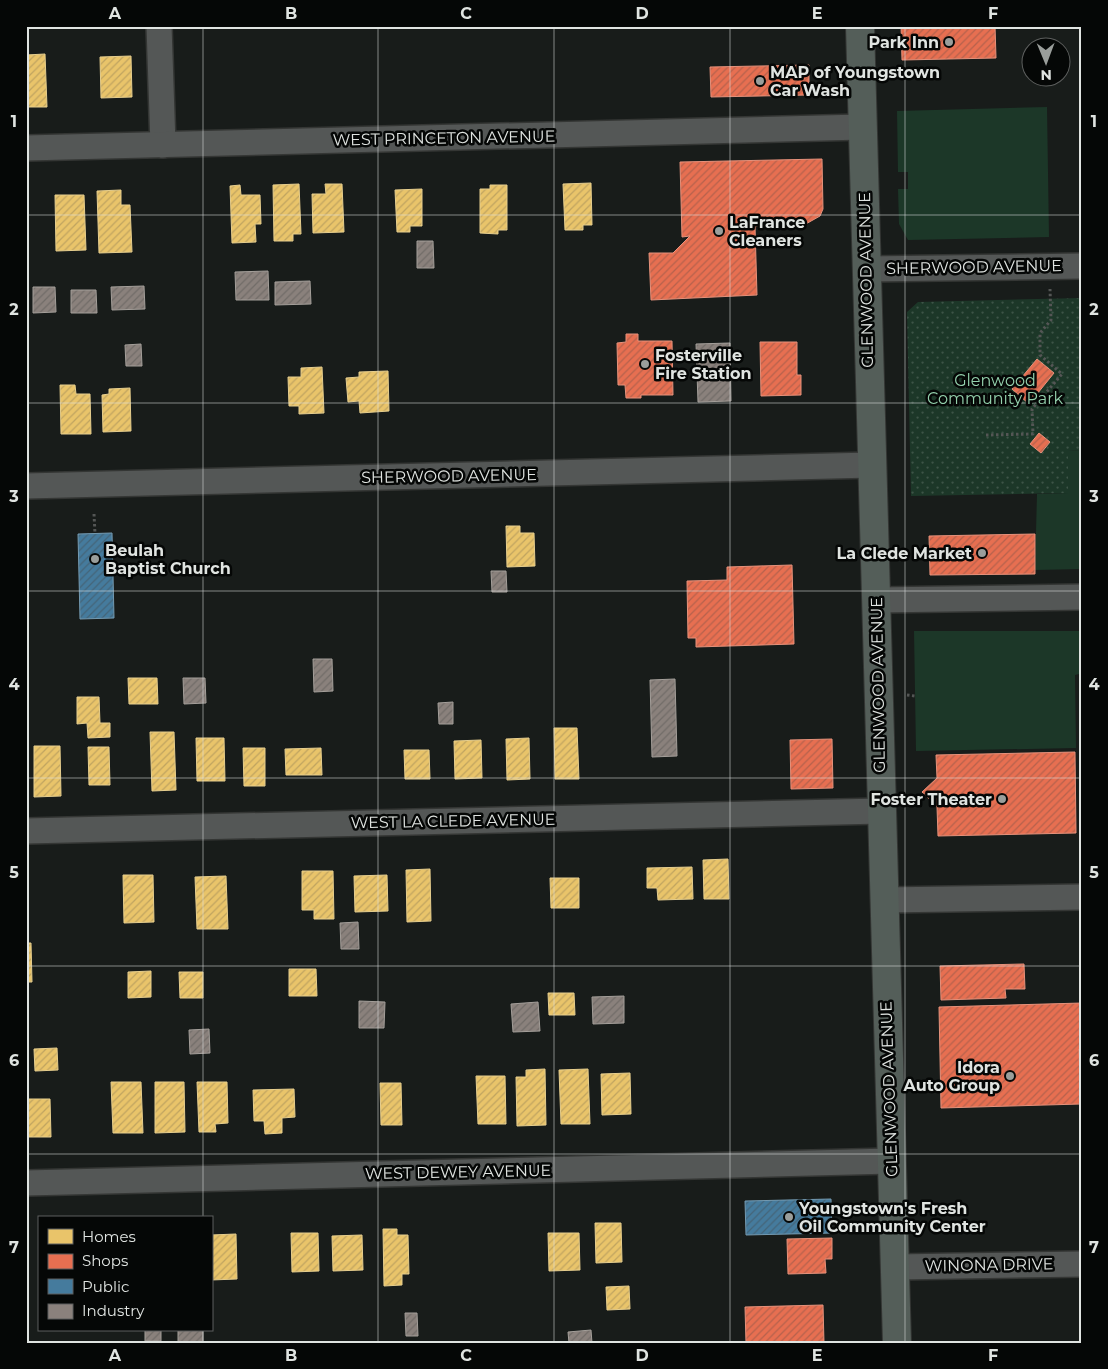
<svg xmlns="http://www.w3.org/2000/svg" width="1108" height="1369" viewBox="0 0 1108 1369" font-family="Montserrat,sans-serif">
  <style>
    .green { fill: #1c3728 }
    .park { fill: url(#park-dots) }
    .homes { fill: url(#homes-hatch); stroke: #e6ce8e }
    .shops { fill: url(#shops-hatch); stroke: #e5927c }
    .public { fill: url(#public-hatch); stroke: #749ab1 }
    .industry { fill: url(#industry-hatch); stroke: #a49f9a }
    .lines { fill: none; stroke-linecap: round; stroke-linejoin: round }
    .minor-casing { stroke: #343634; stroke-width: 28 }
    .major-casing { stroke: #343634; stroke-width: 30 }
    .path { stroke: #545655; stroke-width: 3; stroke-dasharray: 2.5 2.5; stroke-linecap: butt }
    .minor { stroke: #545756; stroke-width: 25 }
    .major { stroke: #545e59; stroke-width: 28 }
    .grid { fill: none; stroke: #e0e4e1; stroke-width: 1; stroke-opacity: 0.55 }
    .poi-dot { fill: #9a9e9b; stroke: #050706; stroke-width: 2 }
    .labels { text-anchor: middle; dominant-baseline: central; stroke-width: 5; stroke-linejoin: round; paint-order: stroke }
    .poi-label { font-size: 16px; font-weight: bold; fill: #e0e4e1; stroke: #050706; text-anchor: start }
    .street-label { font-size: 16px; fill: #e0e4e1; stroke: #050706 }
    .park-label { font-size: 16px; fill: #94d1ad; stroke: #050706 }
    .neatline { fill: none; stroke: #e0e4e1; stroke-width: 2 }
    .grid-label { font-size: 16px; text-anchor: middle; font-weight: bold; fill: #e0e4e1 }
  </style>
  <defs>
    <pattern id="park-dots" width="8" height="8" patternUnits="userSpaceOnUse" patternTransform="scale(1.25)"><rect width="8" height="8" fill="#1c3728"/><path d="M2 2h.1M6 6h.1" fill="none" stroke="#3d5447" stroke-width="1.8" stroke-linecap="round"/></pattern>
    <pattern id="homes-hatch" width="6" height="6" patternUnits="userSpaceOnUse" patternTransform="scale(1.25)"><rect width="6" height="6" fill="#e9c46a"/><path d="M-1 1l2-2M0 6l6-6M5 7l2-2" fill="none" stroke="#c0a460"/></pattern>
    <pattern id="shops-hatch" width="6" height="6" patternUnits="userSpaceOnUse" patternTransform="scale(1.25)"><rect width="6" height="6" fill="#e76f51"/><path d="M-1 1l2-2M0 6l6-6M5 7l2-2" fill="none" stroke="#b6624d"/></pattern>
    <pattern id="public-hatch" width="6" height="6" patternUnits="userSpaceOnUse" patternTransform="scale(1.25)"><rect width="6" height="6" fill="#457b9d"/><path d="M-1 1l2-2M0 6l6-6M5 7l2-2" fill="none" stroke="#446579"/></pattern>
    <pattern id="industry-hatch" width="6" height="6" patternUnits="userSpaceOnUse" patternTransform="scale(1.25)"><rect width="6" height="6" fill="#8a817c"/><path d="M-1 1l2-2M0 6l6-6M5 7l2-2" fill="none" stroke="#716c68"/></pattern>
  </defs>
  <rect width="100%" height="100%" fill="#181c1a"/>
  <g class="green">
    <polygon points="1047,107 1049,237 908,240 899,224 898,189 908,189 908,172 898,172 897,111"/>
    <polygon points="1082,450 1082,569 1035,570 1037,494 1068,493 1067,451"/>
    <polygon points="914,631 1079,631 1079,674 1075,675 1076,748 916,751"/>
  </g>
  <polygon class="park" points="1082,298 1082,450 1068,451 1068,493 911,496 907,312 918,302"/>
  <g class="homes">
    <polygon points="45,54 47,107 26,107 26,55"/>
    <polygon points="131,56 132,97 101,98 100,57"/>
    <polygon points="591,183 592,225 583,225 583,230 565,230 563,184"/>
    <polygon points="299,184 301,234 293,234 293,241 274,241 273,185"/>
    <polygon points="325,184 342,184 344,232 313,233 312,194 326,194"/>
    <polygon points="240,185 241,195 260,195 261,224 255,224 256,242 232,243 230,186"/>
    <polygon points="490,185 507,185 507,230 498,230 498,234 480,233 480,189 490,189"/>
    <polygon points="422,189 422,226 410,226 410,232 397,232 395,190"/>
    <polygon points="121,190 121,205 130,205 132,252 99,253 97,191"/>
    <polygon points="55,195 84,195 86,250 56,251"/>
    <polygon points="322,367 324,413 299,414 299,406 289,406 288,377 301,377 301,368"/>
    <polygon points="388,371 389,411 360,413 359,401 348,402 346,378 359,377 359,372"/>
    <polygon points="60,385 75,385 76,394 90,394 91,434 61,434"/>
    <polygon points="130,388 131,431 103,432 102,395 109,394 109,389"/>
    <polygon points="506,526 520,526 520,533 534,533 535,566 507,567"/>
    <polygon points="128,678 157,678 158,704 129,704"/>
    <polygon points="77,697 99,697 100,723 110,723 110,737 88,738 87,723 77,724"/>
    <polygon points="554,728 577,728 579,779 555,779"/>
    <polygon points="150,732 174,732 176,790 152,791"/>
    <polygon points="196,738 224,738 225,781 197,781"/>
    <polygon points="529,738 530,779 507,780 506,739"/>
    <polygon points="481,740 482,778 455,779 454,741"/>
    <polygon points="34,746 60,746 61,796 34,797"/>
    <polygon points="88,747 109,747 110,785 89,785"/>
    <polygon points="243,748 265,748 265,786 244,786"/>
    <polygon points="321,748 322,775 286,775 285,749"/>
    <polygon points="404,750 429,750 430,779 405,779"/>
    <polygon points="728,859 729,899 704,899 703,860"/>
    <polygon points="692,867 693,899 658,900 657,888 647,888 647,868"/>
    <polygon points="430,869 431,921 407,922 406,870"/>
    <polygon points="302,871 333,871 334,919 314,919 314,910 302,910"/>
    <polygon points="123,875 153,875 154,922 124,923"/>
    <polygon points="387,875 388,911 355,912 354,876"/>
    <polygon points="226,876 228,929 197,929 195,877"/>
    <polygon points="550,878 579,878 579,908 551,908"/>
    <polygon points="26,943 31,943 32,982 26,982"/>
    <polygon points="289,969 316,969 317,996 289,996"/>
    <polygon points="151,971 151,997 128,998 128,972"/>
    <polygon points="179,972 203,972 203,998 180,998"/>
    <polygon points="548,993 574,993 575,1015 549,1015"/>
    <polygon points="57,1048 58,1070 35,1071 34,1049"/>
    <polygon points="545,1069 546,1125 517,1126 516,1077 526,1077 526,1070"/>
    <polygon points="588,1069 590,1124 561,1124 559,1070"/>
    <polygon points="630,1073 631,1114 602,1115 601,1074"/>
    <polygon points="476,1076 505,1076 506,1124 478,1124"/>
    <polygon points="111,1082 141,1082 143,1133 113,1133"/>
    <polygon points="155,1082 184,1082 185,1132 155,1133"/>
    <polygon points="197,1082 227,1082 228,1123 215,1124 216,1132 199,1132"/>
    <polygon points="380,1083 401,1083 402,1125 381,1125"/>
    <polygon points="294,1089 295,1117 282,1118 282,1133 265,1134 264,1121 254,1121 253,1090"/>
    <polygon points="26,1099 50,1099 51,1137 26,1137"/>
    <polygon points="595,1223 621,1223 622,1262 596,1263"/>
    <polygon points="383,1229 397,1229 397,1235 408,1235 409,1274 402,1274 402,1285 384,1286"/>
    <polygon points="291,1233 318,1233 319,1271 292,1272"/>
    <polygon points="548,1233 579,1233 580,1270 549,1271"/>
    <polygon points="236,1234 237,1279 211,1280 211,1235"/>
    <polygon points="362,1235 363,1270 333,1271 332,1236"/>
    <polygon points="629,1286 630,1309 607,1310 606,1287"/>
  </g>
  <g class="shops">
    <polygon points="901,26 995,26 996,58 902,60"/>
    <polygon points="809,65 809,95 711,97 710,67"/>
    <polygon points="822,159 823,209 820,216 804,225 755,226 757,295 651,300 649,253 673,253 690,236 682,237 680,162"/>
    <polygon points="626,334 638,334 638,341 672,341 673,395 641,395 641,398 626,398 625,385 618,385 617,343 626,342"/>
    <polygon points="760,342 797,342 797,375 801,375 801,395 761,396"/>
    <polygon points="1037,359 1054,373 1029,404 1012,389"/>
    <polygon points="1039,433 1050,442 1041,453 1030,444"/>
    <polygon points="1035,534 1035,574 930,575 929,536"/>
    <polygon points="792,565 794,644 696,647 696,638 688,638 687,581 727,580 727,567"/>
    <polygon points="832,739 833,788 791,789 790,740"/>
    <polygon points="1075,752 1076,833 938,836 937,807 922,792 937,778 936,755"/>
    <polygon points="1024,964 1025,989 1005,989 1006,998 941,1000 940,966"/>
    <polygon points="1082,1003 1082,1049 1079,1049 1081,1104 941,1108 939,1007"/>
    <polygon points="832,1238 832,1259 825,1259 826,1273 788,1274 787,1239"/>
    <polygon points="823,1305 824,1343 746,1343 745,1307"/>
  </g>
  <g class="public">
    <polygon points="112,533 114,618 80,619 78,534"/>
    <polygon points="831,1199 832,1233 746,1235 745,1201"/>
  </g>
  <g class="industry">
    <polygon points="417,241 433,241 434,268 417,268"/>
    <polygon points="268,271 269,300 236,300 235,272"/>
    <polygon points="310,281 311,304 275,305 275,282"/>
    <polygon points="144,286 145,309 112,310 111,287"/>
    <polygon points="33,287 55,287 56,312 33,313"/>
    <polygon points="71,290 96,290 97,313 71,313"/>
    <polygon points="730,343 731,401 698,402 696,344"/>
    <polygon points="141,344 142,366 126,366 125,345"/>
    <polygon points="491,571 506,571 507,592 492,592"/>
    <polygon points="313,659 332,659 333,691 314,692"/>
    <polygon points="183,678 205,678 206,703 184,704"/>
    <polygon points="675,679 677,756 652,757 650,680"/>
    <polygon points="453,702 453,724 439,724 438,703"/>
    <polygon points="358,922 359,949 341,949 340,923"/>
    <polygon points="624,996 624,1023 593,1024 592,997"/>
    <polygon points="359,1001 385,1002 384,1028 359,1028"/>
    <polygon points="538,1002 540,1031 513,1032 511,1004"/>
    <polygon points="209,1029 210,1053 190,1054 189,1030"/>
    <polygon points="405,1313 417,1313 418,1336 406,1336"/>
    <rect x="145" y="1330" width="16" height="11"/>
    <rect x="178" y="1330" width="25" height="13"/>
    <polygon points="591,1330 592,1343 569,1343 568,1332"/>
  </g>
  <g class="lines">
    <g class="minor-casing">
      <g id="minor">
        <polyline points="159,26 163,145"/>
        <polyline points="26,148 862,127"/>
        <polyline points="866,269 1082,266"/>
        <polyline points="26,486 871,465"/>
        <polyline points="876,600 1082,597"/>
        <polyline points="26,831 881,811"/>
        <polyline points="884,900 1082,897"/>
        <polyline points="26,1183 891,1161"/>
        <polyline points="896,1267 1082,1264"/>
      </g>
    </g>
    <g class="major-casing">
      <polyline id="major" points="860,26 897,1343"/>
    </g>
    <g class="path">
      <polyline points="986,435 1033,434 1032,409 1062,374 1040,355 1040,333 1051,320 1050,289"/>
      <polyline points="94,514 95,534"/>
      <polyline points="907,695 915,696"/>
    </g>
    <use href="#minor" class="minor"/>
    <use href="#major" class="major"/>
  </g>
  <path class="grid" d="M203 26V1218M378 26V1343M554 26V1343M730 26V1343M905 26V1343M26 215H1082M26 403H1082M26 591H1082M26 778H1082M26 966H1082M26 1154H1082M203 1330V1343"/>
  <g class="poi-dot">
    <circle cx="949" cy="42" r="5"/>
    <circle cx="760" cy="81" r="5"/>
    <circle cx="719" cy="231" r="5"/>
    <circle cx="645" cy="364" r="5"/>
    <circle cx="982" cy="553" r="5"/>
    <circle cx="95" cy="559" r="5"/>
    <circle cx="1002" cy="799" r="5"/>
    <circle cx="1010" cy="1076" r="5"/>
    <circle cx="789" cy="1217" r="5"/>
  </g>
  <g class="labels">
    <g class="poi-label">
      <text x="939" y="42" text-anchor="end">Park Inn</text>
      <text x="770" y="72">MAP of Youngstown<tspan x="770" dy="18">Car Wash</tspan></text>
      <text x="729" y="222">LaFrance<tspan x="729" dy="18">Cleaners</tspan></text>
      <text x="655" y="355">Fosterville<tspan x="655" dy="18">Fire Station</tspan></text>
      <text x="105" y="550">Beulah<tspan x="105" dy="18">Baptist Church</tspan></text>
      <text x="972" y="553" text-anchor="end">La Clede Market</text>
      <text x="992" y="799" text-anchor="end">Foster Theater</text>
      <text x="1000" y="1067" text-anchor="end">Idora<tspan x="1000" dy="18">Auto Group</tspan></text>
      <text x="799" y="1208">Youngstown's Fresh<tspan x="799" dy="18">Oil Community Center</tspan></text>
    </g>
    <g class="street-label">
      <text transform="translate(444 138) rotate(-1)">WEST PRINCETON AVENUE</text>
      <text transform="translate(974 267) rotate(-1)">SHERWOOD AVENUE</text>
      <text transform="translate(866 280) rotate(-91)">GLENWOOD AVENUE</text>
      <text transform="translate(449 476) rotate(-1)">SHERWOOD AVENUE</text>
      <text transform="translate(878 685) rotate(-91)">GLENWOOD AVENUE</text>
      <text transform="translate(453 821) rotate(-1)">WEST LA CLEDE AVENUE</text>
      <text transform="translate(889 1089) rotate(-92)">GLENWOOD AVENUE</text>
      <text transform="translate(458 1172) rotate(-1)">WEST DEWEY AVENUE</text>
      <text transform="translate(989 1265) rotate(-1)">WINONA DRIVE</text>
    </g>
    <g class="park-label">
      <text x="995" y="380">Glenwood<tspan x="995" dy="18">Community Park</tspan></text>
    </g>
  </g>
  <rect width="1108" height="1369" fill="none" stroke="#050706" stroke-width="55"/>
  <rect x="38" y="1216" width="175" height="115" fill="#050706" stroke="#5d5f5e"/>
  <rect x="48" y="1229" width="25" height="15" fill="#e9c46a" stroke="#5d5f5e"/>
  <text x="82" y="1242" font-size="15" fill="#e0e4e1">Homes</text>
  <rect x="48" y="1254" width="25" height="15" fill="#e76f51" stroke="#5d5f5e"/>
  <text x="82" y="1266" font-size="15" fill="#e0e4e1">Shops</text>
  <rect x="48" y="1279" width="25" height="15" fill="#457b9d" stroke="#5d5f5e"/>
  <text x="82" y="1292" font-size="15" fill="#e0e4e1">Public</text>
  <rect x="48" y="1304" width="25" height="15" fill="#8a817c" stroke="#5d5f5e"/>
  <text x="82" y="1316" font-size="15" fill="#e0e4e1">Industry</text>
  <g transform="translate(1046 62) rotate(179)"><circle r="24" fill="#050706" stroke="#5d5f5e"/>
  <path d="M0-4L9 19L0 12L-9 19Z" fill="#9a9e9b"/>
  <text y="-8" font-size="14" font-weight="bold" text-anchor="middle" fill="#e0e4e1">N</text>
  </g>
  <rect x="28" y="28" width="1052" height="1314" class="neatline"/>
  <g class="grid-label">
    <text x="115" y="19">A</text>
    <text x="291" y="19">B</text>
    <text x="466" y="19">C</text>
    <text x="642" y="19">D</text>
    <text x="817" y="19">E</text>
    <text x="993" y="19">F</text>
    <text x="14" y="127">1</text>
    <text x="1094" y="127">1</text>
    <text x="14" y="315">2</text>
    <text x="1094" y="315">2</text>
    <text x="14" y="502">3</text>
    <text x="1094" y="502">3</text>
    <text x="14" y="690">4</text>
    <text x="1094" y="690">4</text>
    <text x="14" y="878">5</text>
    <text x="1094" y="878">5</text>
    <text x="14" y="1066">6</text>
    <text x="1094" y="1066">6</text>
    <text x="14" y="1253">7</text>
    <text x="1094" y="1253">7</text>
    <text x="115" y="1361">A</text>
    <text x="291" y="1361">B</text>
    <text x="466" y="1361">C</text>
    <text x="642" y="1361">D</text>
    <text x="817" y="1361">E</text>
    <text x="993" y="1361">F</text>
  </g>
</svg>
